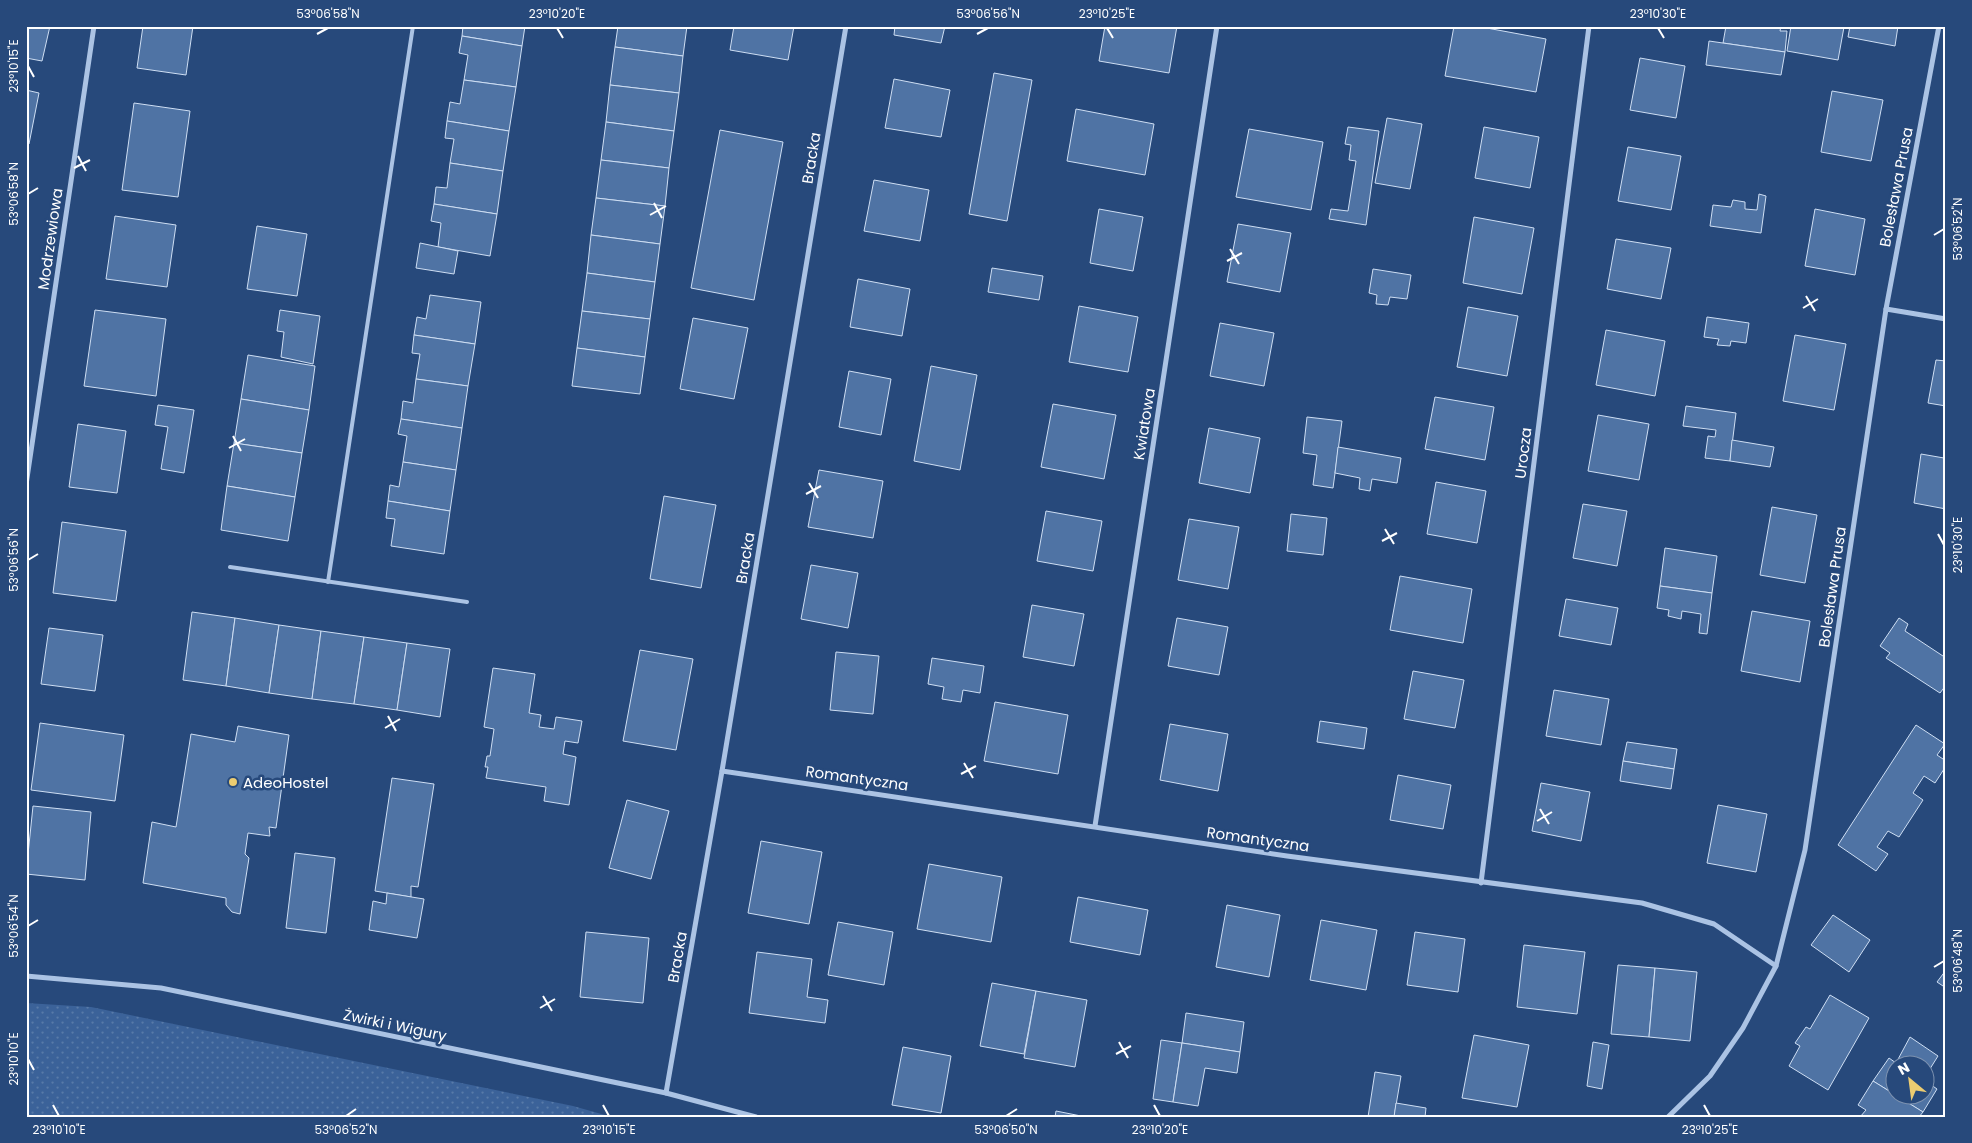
<svg xmlns="http://www.w3.org/2000/svg" width="1972" height="1143" viewBox="0 0 1972 1143" font-family="Poppins,sans-serif">
  <style>
    .park { fill: url(#park-dots) }
    .building { fill: #4f73a4; stroke: #cedef3 }
    .lines { fill: none; stroke-linecap: round; stroke-linejoin: round }
    .lane { stroke: #abc3e4; stroke-width: 4 }
    .street { stroke: #abc3e4; stroke-width: 5 }
    .ticks { fill: none; stroke: #fff; stroke-width: 2 }
    .poi-dot { fill: #eccc71; stroke: #27497b; stroke-width: 2 }
    .labels { text-anchor: middle; dominant-baseline: central; stroke-width: 5; stroke-linejoin: round; paint-order: stroke }
    .street-label { font-size: 15px; fill: #fff; stroke: #27497b }
    .poi-label { font-size: 15px; fill: #fff; stroke: #27497b; text-anchor: start }
    .neatline { fill: none; stroke: #fff; stroke-width: 2 }
    .ticks-label { font-size: 12px; text-anchor: middle; fill: #fff }
  </style>
  <defs>
    <pattern id="park-dots" width="8" height="8" patternUnits="userSpaceOnUse" patternTransform="scale(1.25)"><rect width="8" height="8" fill="#3b6299"/><path d="M2 2h.1M6 6h.1" fill="none" stroke="#587aa8" stroke-width="1.8" stroke-linecap="round"/></pattern>
  </defs>
  <rect width="100%" height="100%" fill="#27497b"/>
  <polygon class="park" points="26,1003 91,1007 573,1106 612,1117 26,1117"/>
  <g class="building">
    <polygon points="26,26 50,26 42,61 26,58"/>
    <polygon points="143,26 193,26 186,75 137,68"/>
    <polygon points="463,26 525,26 522,46 462,36"/>
    <polygon points="618,26 687,26 683,56 615,47"/>
    <polygon points="734,26 794,26 788,60 730,50"/>
    <polygon points="895,26 945,26 941,43 894,35"/>
    <polygon points="1105,26 1177,26 1169,73 1099,61"/>
    <polygon points="1454,26 1476,26 1546,39 1536,92 1445,76"/>
    <polygon points="1726,26 1762,28 1762,26 1781,26 1780,31 1787,31 1785,52 1723,43"/>
    <polygon points="1791,26 1844,27 1838,60 1787,51"/>
    <polygon points="1850,26 1898,26 1895,46 1848,37"/>
    <polygon points="462,36 522,46 516,87 464,80 468,55 459,53"/>
    <polygon points="1709,41 1785,52 1781,75 1706,65"/>
    <polygon points="615,47 683,56 679,93 610,85"/>
    <polygon points="1640,58 1685,66 1676,118 1630,110"/>
    <polygon points="994,73 1032,80 1007,221 969,214"/>
    <polygon points="894,79 950,90 941,137 885,128"/>
    <polygon points="464,80 516,87 509,131 447,121 450,102 460,104"/>
    <polygon points="610,85 679,93 674,131 606,122"/>
    <polygon points="26,90 39,93 29,144 26,143"/>
    <polygon points="1832,91 1883,100 1871,161 1821,152"/>
    <polygon points="134,103 190,111 178,197 122,190"/>
    <polygon points="1076,109 1154,124 1145,175 1067,161"/>
    <polygon points="1387,118 1422,124 1410,189 1375,183"/>
    <polygon points="447,121 509,131 503,171 450,163 454,139 445,138"/>
    <polygon points="606,122 674,131 669,168 601,160"/>
    <polygon points="1348,127 1379,131 1366,225 1329,219 1331,209 1348,211 1356,161 1349,160 1351,145 1345,144"/>
    <polygon points="1484,127 1539,137 1530,188 1475,178"/>
    <polygon points="1249,129 1323,142 1311,210 1236,197"/>
    <polygon points="720,130 783,142 754,300 691,288"/>
    <polygon points="1628,147 1681,156 1671,210 1618,201"/>
    <polygon points="601,160 669,168 665,206 596,198"/>
    <polygon points="450,163 503,171 497,214 434,204 436,187 447,188"/>
    <polygon points="874,180 929,190 920,241 864,231"/>
    <polygon points="1759,194 1766,196 1761,233 1710,226 1713,205 1731,207 1733,200 1745,202 1745,209 1757,210"/>
    <polygon points="596,198 665,206 660,244 591,235"/>
    <polygon points="434,204 497,214 490,256 438,247 441,223 431,221"/>
    <polygon points="1099,209 1143,217 1133,271 1090,263"/>
    <polygon points="1815,209 1865,219 1855,275 1805,266"/>
    <polygon points="115,216 176,225 167,287 106,279"/>
    <polygon points="1474,217 1534,228 1522,294 1463,283"/>
    <polygon points="1238,224 1291,233 1280,292 1227,282"/>
    <polygon points="257,226 307,234 297,296 247,289"/>
    <polygon points="591,235 660,244 655,282 587,273"/>
    <polygon points="1616,239 1671,248 1661,299 1607,289"/>
    <polygon points="420,243 458,251 454,274 416,268"/>
    <polygon points="992,268 1043,276 1039,300 988,292"/>
    <polygon points="1373,269 1411,275 1407,299 1390,297 1388,305 1376,304 1377,295 1369,293"/>
    <polygon points="587,273 655,282 650,319 582,311"/>
    <polygon points="858,279 910,289 902,336 850,327"/>
    <polygon points="430,295 481,302 475,344 414,335 417,317 426,319"/>
    <polygon points="1079,306 1138,317 1128,372 1069,362"/>
    <polygon points="1468,307 1518,316 1507,376 1457,367"/>
    <polygon points="95,310 166,319 156,396 84,386"/>
    <polygon points="280,310 320,316 313,364 281,357 284,332 277,331"/>
    <polygon points="582,311 650,319 645,357 577,348"/>
    <polygon points="1707,317 1749,323 1746,343 1731,341 1730,346 1717,345 1719,339 1704,337"/>
    <polygon points="693,318 748,328 734,399 680,389"/>
    <polygon points="1220,323 1274,333 1264,386 1210,376"/>
    <polygon points="1606,330 1665,341 1655,396 1596,385"/>
    <polygon points="414,335 475,344 468,386 416,379 420,354 412,353"/>
    <polygon points="1795,335 1846,344 1834,410 1783,401"/>
    <polygon points="577,348 645,357 640,394 572,386"/>
    <polygon points="248,355 315,366 309,410 241,399"/>
    <polygon points="1936,360 1946,361 1946,406 1928,403"/>
    <polygon points="931,366 977,375 960,470 914,461"/>
    <polygon points="849,371 891,379 881,435 839,427"/>
    <polygon points="416,379 468,386 462,428 401,419 403,401 413,403"/>
    <polygon points="1435,397 1494,407 1485,460 1425,449"/>
    <polygon points="241,399 309,410 302,453 234,443"/>
    <polygon points="1053,404 1116,415 1104,479 1041,467"/>
    <polygon points="158,405 194,410 184,473 161,469 168,427 155,425"/>
    <polygon points="1686,406 1736,413 1730,461 1705,458 1708,436 1715,437 1716,430 1683,426"/>
    <polygon points="1598,415 1649,424 1639,480 1588,471"/>
    <polygon points="1307,417 1342,421 1333,488 1313,485 1317,455 1303,453"/>
    <polygon points="401,419 462,428 456,470 403,462 407,436 398,434"/>
    <polygon points="78,424 126,431 117,493 69,487"/>
    <polygon points="1209,428 1260,438 1250,493 1199,483"/>
    <polygon points="1732,440 1774,447 1770,467 1730,461"/>
    <polygon points="234,443 302,453 295,497 227,486"/>
    <polygon points="1338,447 1401,458 1397,483 1372,479 1370,491 1359,489 1360,478 1335,473"/>
    <polygon points="1921,454 1944,458 1946,509 1914,503"/>
    <polygon points="403,462 456,470 450,511 388,501 390,485 399,487"/>
    <polygon points="819,470 883,481 873,538 808,527"/>
    <polygon points="1436,482 1486,491 1477,543 1427,534"/>
    <polygon points="227,486 295,497 288,541 221,530"/>
    <polygon points="664,496 716,505 701,588 650,579"/>
    <polygon points="388,501 450,511 444,554 391,546 395,519 386,518"/>
    <polygon points="1583,504 1627,511 1617,566 1573,558"/>
    <polygon points="1772,507 1817,515 1805,583 1760,575"/>
    <polygon points="1046,511 1102,521 1093,571 1037,561"/>
    <polygon points="1291,514 1327,518 1323,555 1287,551"/>
    <polygon points="1189,519 1239,527 1228,589 1178,580"/>
    <polygon points="62,522 126,531 116,601 53,593"/>
    <polygon points="1665,548 1717,556 1712,593 1660,586"/>
    <polygon points="811,565 858,573 848,628 801,619"/>
    <polygon points="1400,576 1472,589 1463,643 1390,630"/>
    <polygon points="1660,586 1712,593 1707,634 1699,633 1701,614 1682,611 1681,619 1668,616 1669,610 1657,608"/>
    <polygon points="1566,599 1618,608 1611,645 1559,636"/>
    <polygon points="1032,605 1084,614 1074,666 1023,657"/>
    <polygon points="1752,611 1810,621 1800,682 1741,671"/>
    <polygon points="192,612 235,618 226,686 183,680"/>
    <polygon points="235,618 279,625 269,693 226,686"/>
    <polygon points="1177,618 1228,627 1219,675 1168,666"/>
    <polygon points="1899,618 1908,624 1905,631 1946,658 1946,685 1940,693 1886,658 1890,653 1880,646"/>
    <polygon points="279,625 321,631 312,699 269,693"/>
    <polygon points="49,628 103,635 95,691 41,684"/>
    <polygon points="321,631 364,637 354,704 312,699"/>
    <polygon points="364,637 407,643 397,710 354,704"/>
    <polygon points="407,643 450,649 440,717 397,710"/>
    <polygon points="640,650 693,659 676,750 623,741"/>
    <polygon points="836,652 879,656 873,714 830,710"/>
    <polygon points="932,658 984,666 980,693 963,690 961,702 942,699 944,687 928,684"/>
    <polygon points="493,668 535,674 529,713 541,715 539,727 554,729 556,717 582,721 578,743 565,741 563,754 576,757 569,805 544,801 546,787 486,778 488,767 485,767 487,756 490,756 494,729 484,727"/>
    <polygon points="1413,671 1464,680 1455,728 1404,719"/>
    <polygon points="1554,690 1609,699 1601,745 1546,736"/>
    <polygon points="995,702 1068,715 1058,774 984,761"/>
    <polygon points="1320,721 1367,728 1364,749 1317,742"/>
    <polygon points="40,723 124,735 115,801 31,790"/>
    <polygon points="1170,724 1228,734 1218,791 1160,780"/>
    <polygon points="1916,725 1945,744 1937,755 1946,761 1946,766 1935,783 1924,776 1913,793 1923,800 1899,837 1888,831 1877,847 1888,854 1876,871 1838,845"/>
    <polygon points="238,726 289,735 276,828 269,827 270,836 248,833 245,854 249,858 240,914 232,912 226,905 226,898 143,883 152,822 176,827 191,734 235,742"/>
    <polygon points="1627,742 1677,749 1674,769 1623,761"/>
    <polygon points="1623,761 1674,769 1671,789 1620,781"/>
    <polygon points="1398,775 1451,785 1443,829 1390,820"/>
    <polygon points="392,778 434,784 418,887 411,886 411,897 375,891"/>
    <polygon points="1541,783 1590,792 1581,841 1532,831"/>
    <polygon points="627,800 669,811 651,879 609,868"/>
    <polygon points="1718,805 1767,814 1756,872 1707,863"/>
    <polygon points="33,806 91,812 85,880 26,874"/>
    <polygon points="761,841 822,852 809,924 748,913"/>
    <polygon points="295,853 335,858 326,933 286,928"/>
    <polygon points="929,864 1002,877 991,942 917,929"/>
    <polygon points="387,893 424,899 417,938 369,930 373,901 386,904"/>
    <polygon points="1078,897 1148,910 1140,955 1070,942"/>
    <polygon points="1227,905 1280,915 1269,977 1216,967"/>
    <polygon points="1833,915 1870,940 1849,972 1811,945"/>
    <polygon points="1321,920 1377,930 1366,990 1310,980"/>
    <polygon points="838,922 893,932 884,985 828,975"/>
    <polygon points="586,932 649,938 643,1003 580,997"/>
    <polygon points="1415,932 1465,939 1458,992 1407,985"/>
    <polygon points="1524,945 1585,952 1577,1014 1517,1007"/>
    <polygon points="757,952 812,959 807,997 828,1000 825,1023 749,1013"/>
    <polygon points="1618,965 1655,968 1649,1037 1611,1034"/>
    <polygon points="1655,968 1697,972 1690,1041 1649,1037"/>
    <polygon points="1946,970 1946,988 1937,982"/>
    <polygon points="992,983 1036,991 1024,1054 980,1046"/>
    <polygon points="1036,991 1087,1000 1075,1067 1024,1058"/>
    <polygon points="1830,995 1869,1018 1828,1090 1789,1066 1800,1046 1795,1043 1806,1027 1810,1029"/>
    <polygon points="1186,1013 1244,1022 1240,1052 1182,1043"/>
    <polygon points="1474,1035 1529,1045 1517,1107 1462,1098"/>
    <polygon points="1910,1037 1938,1056 1928,1072 1924,1070 1924,1066 1894,1066 1894,1094 1873,1081 1889,1058 1896,1063"/>
    <polygon points="1161,1040 1182,1043 1173,1102 1153,1099"/>
    <polygon points="1593,1042 1609,1045 1602,1089 1587,1086"/>
    <polygon points="1182,1043 1240,1052 1237,1073 1205,1068 1198,1106 1173,1102"/>
    <polygon points="903,1047 951,1056 941,1113 892,1105"/>
    <polygon points="1375,1072 1401,1076 1394,1117 1368,1117"/>
    <polygon points="1924,1080 1937,1089 1923,1112 1897,1096 1924,1096"/>
    <polygon points="1873,1081 1923,1112 1919,1117 1860,1117 1866,1110 1858,1105"/>
    <polygon points="1396,1103 1426,1108 1425,1117 1394,1117"/>
    <polygon points="1056,1111 1086,1117 1055,1117"/>
  </g>
  <g class="lines">
    <g class="lane">
      <polyline points="230,567 467,602"/>
      <polyline points="328,582 413,26"/>
    </g>
    <g class="street">
      <polyline points="1886,309 1946,319"/>
      <polyline points="26,485 94,26"/>
      <polyline points="722,771 1287,856 1642,903 1714,924 1776,966"/>
      <polyline points="1095,826 1217,26"/>
      <polyline points="1481,883 1589,26"/>
      <polyline points="26,976 161,988 666,1093 756,1117"/>
      <polyline points="666,1093 722,771 846,26"/>
      <polyline points="1668,1117 1710,1076 1743,1028 1776,966 1805,850 1886,309 1939,26"/>
    </g>
  </g>
  <path class="ticks" d="M557 28 563 38M1107 28 1113 38M1658 28 1664 38M317 34 328 28M977 34 988 28M28 66 34 77M78 156 86 171M74 168 90 160M28 194 38 188M654 203 662 218M650 215 666 206M1934 235 1944 229M1230 249 1239 264M1227 261 1242 253M1806 296 1815 311M1803 308 1818 299M233 436 241 451M229 448 245 439M809 483 818 498M806 494 821 486M1385 529 1394 544M1938 534 1944 545M1382 541 1397 533M28 560 38 554M388 716 396 731M385 728 400 719M964 763 973 778M961 774 976 766M1540 809 1549 824M1537 821 1552 812M28 926 38 920M1934 967 1944 961M543 996 552 1011M540 1008 555 999M1119 1042 1128 1058M1116 1054 1131 1046M28 1059 34 1070M53 1105 59 1116M603 1105 609 1116M1154 1105 1160 1116M1704 1105 1710 1116M346 1116 356 1109M1006 1116 1017 1109"/>
  <circle class="poi-dot" cx="233" cy="782" r="5"/>
  <g class="labels">
    <g class="street-label">
      <text transform="translate(811 158) rotate(-81)">Bracka</text>
      <text transform="translate(1896 187) rotate(-79)">Bolesława Prusa</text>
      <text transform="translate(50 239) rotate(-82)">Modrzewiowa</text>
      <text transform="translate(1144 424) rotate(-81)">Kwiatowa</text>
      <text transform="translate(1523 453) rotate(-83)">Urocza</text>
      <text transform="translate(745 558) rotate(-81)">Bracka</text>
      <text transform="translate(1832 587) rotate(-82)">Bolesława Prusa</text>
      <text transform="translate(857 778) rotate(8)">Romantyczna</text>
      <text transform="translate(1258 839) rotate(8)">Romantyczna</text>
      <text transform="translate(677 957) rotate(-80)">Bracka</text>
      <text transform="translate(395 1025) rotate(12)">Żwirki i Wigury</text>
    </g>
    <g class="poi-label">
      <text x="243" y="782">AdeoHostel</text>
    </g>
  </g>
  <rect width="1972" height="1143" fill="none" stroke="#27497b" stroke-width="55"/>
  <g transform="translate(1910 1080) rotate(331)"><circle r="24" fill="#27497b" stroke="#7d92b0"/>
  <path d="M0-4L9 19L0 12L-9 19Z" fill="#eccc71"/>
  <text y="-8" font-size="14" font-weight="bold" text-anchor="middle" fill="#ffffff">N</text>
  </g>
  <rect x="28" y="28" width="1916" height="1088" class="neatline"/>
  <g class="ticks-label">
    <text x="328" y="18">53°06'58"N</text>
    <text x="557" y="18">23°10'20"E</text>
    <text x="988" y="18">53°06'56"N</text>
    <text x="1107" y="18">23°10'25"E</text>
    <text x="1658" y="18">23°10'30"E</text>
    <text transform="translate(14 66) rotate(-90)" y="4">23°10'15"E</text>
    <text transform="translate(14 194) rotate(-90)" y="4">53°06'58"N</text>
    <text transform="translate(1958 229) rotate(-90)" y="4">53°06'52"N</text>
    <text transform="translate(1958 545) rotate(-90)" y="4">23°10'30"E</text>
    <text transform="translate(14 560) rotate(-90)" y="4">53°06'56"N</text>
    <text transform="translate(14 926) rotate(-90)" y="4">53°06'54"N</text>
    <text transform="translate(1958 961) rotate(-90)" y="4">53°06'48"N</text>
    <text transform="translate(14 1059) rotate(-90)" y="4">23°10'10"E</text>
    <text x="59" y="1134">23°10'10"E</text>
    <text x="346" y="1134">53°06'52"N</text>
    <text x="609" y="1134">23°10'15"E</text>
    <text x="1006" y="1134">53°06'50"N</text>
    <text x="1160" y="1134">23°10'20"E</text>
    <text x="1710" y="1134">23°10'25"E</text>
  </g>
</svg>
